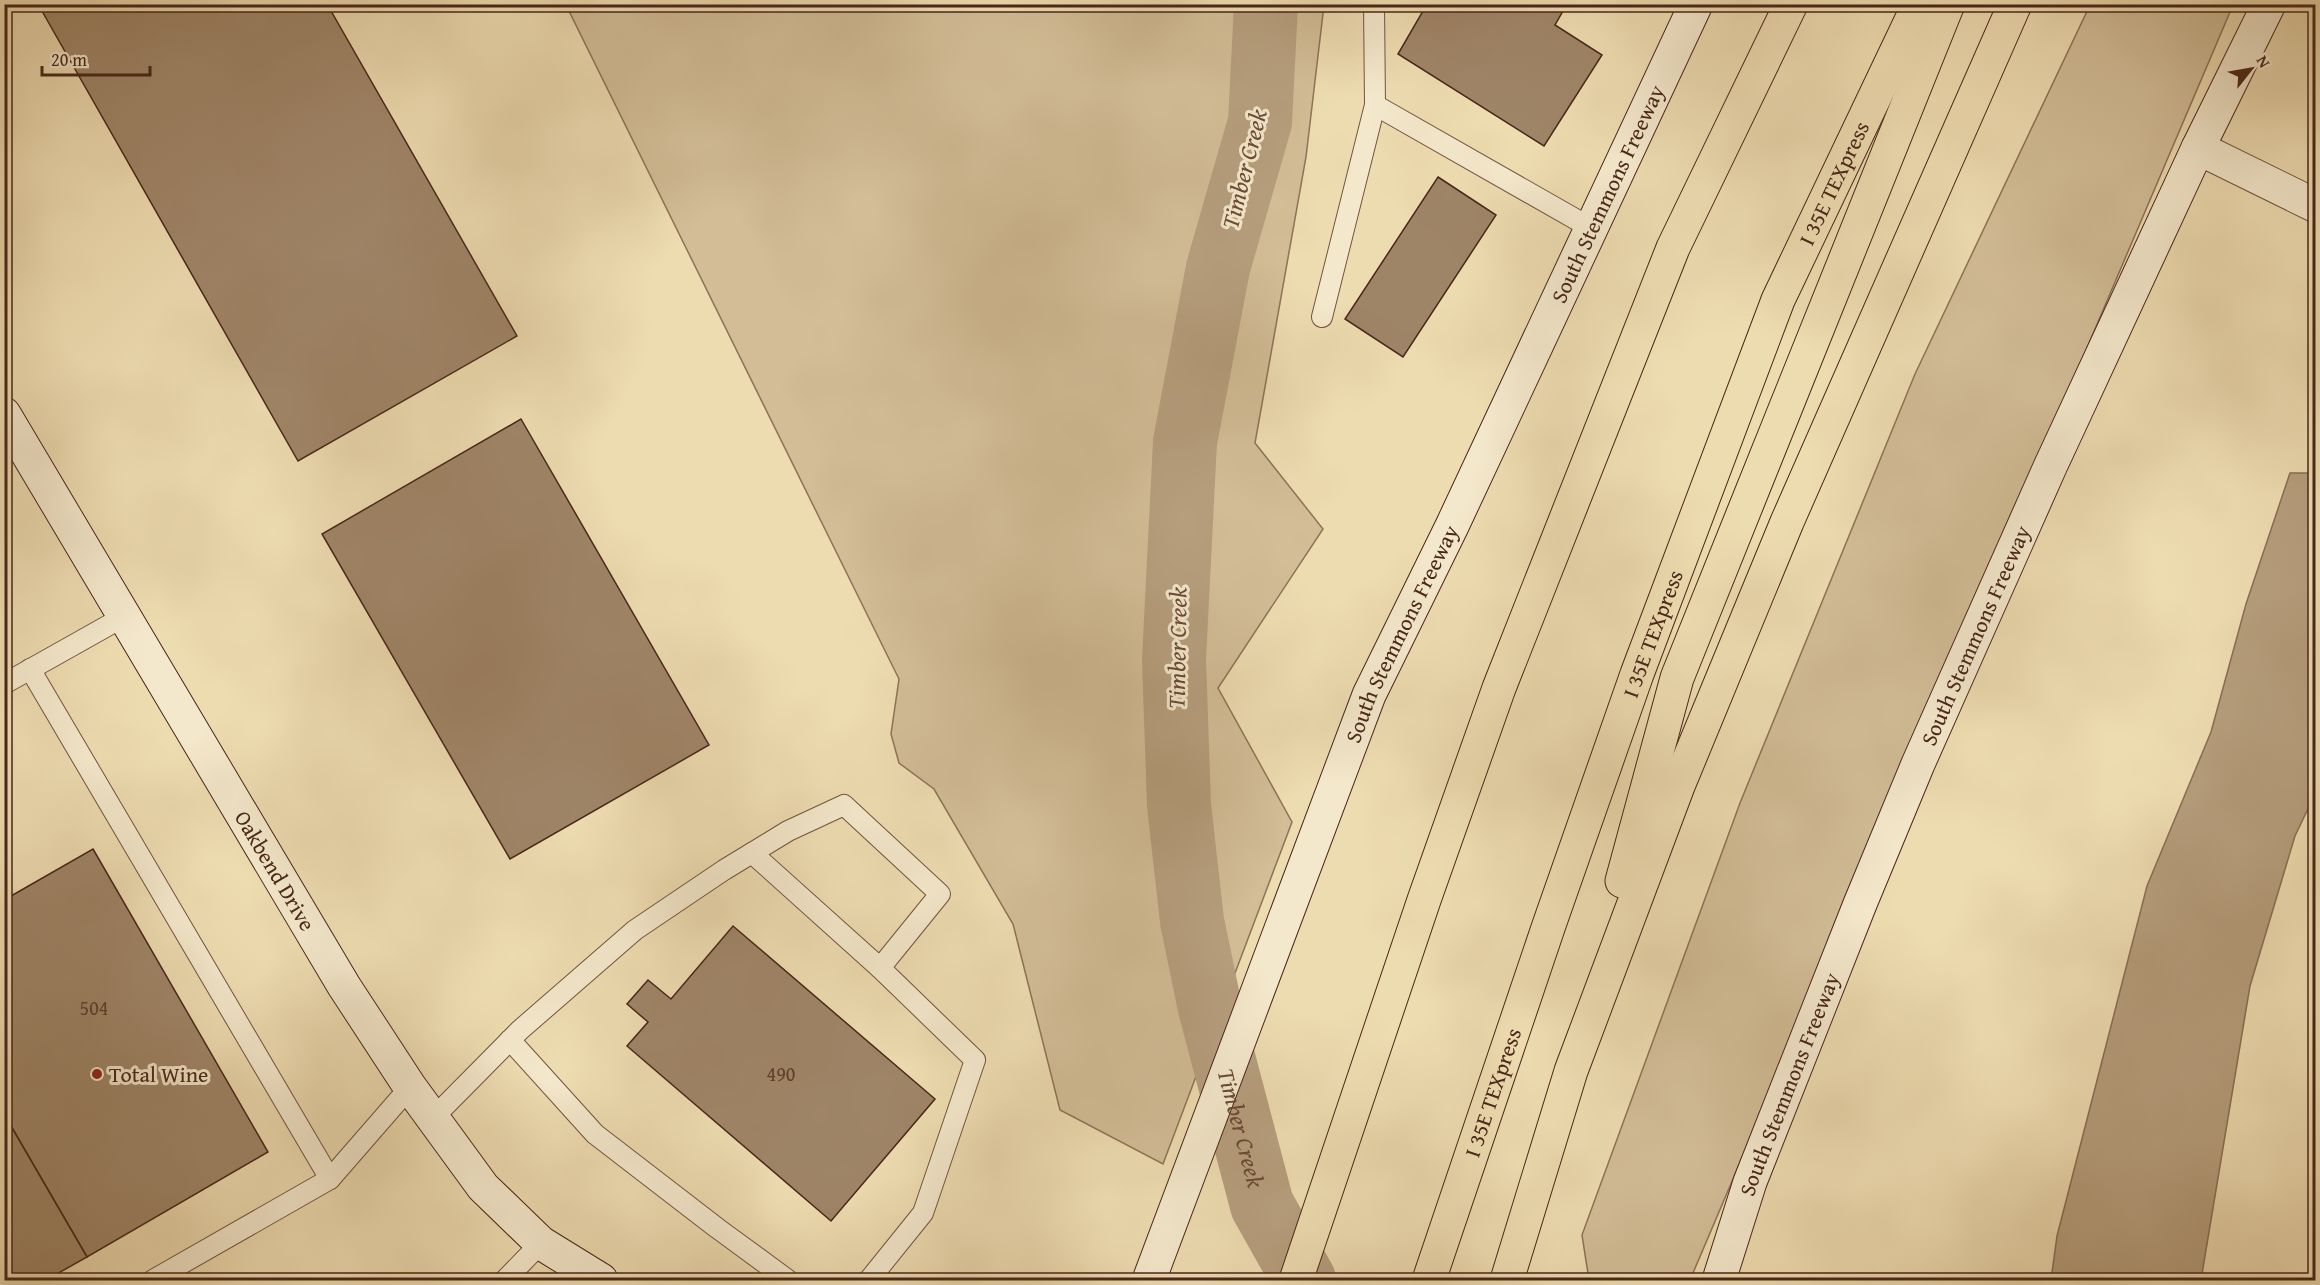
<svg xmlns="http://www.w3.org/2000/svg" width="2320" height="1285" viewBox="0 0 2320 1285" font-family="'Gentium Book Plus',serif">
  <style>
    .green { fill: #d2bd97; stroke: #8e7258; stroke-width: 1.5 }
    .water { fill: #b69e7d; stroke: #8a6e55; stroke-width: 1.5 }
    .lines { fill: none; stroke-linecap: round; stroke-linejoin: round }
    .river { stroke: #b69e7d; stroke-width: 64 }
    .building { fill: #9f8568; stroke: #492619; stroke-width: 1.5 }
    .lane-casing { stroke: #72543f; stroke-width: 22 }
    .street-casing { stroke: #72543f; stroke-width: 35 }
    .secondary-casing { stroke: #492619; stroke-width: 35 }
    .highway-casing { stroke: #492619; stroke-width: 35 }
    .lane { stroke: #f4e8cc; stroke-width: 20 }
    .street { stroke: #f4e8cc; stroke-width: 33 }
    .secondary { stroke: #f4e8cc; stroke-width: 33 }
    .highway { stroke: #eedcb1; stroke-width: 33 }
    .poi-dot { fill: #8f2418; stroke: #f4e8cc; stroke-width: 2 }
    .labels { text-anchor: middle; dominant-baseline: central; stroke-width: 6; stroke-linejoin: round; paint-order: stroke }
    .number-label { font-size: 20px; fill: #5e3e2d }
    .street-label { font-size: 22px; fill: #492619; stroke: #f4e8cc }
    .poi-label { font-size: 22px; fill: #492619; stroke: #f4e8cc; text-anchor: start }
    .water-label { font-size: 24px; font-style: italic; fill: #6a4a37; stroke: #f4e8cc }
  </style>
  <rect width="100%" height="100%" fill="#eedcb1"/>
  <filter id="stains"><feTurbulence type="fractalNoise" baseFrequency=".00333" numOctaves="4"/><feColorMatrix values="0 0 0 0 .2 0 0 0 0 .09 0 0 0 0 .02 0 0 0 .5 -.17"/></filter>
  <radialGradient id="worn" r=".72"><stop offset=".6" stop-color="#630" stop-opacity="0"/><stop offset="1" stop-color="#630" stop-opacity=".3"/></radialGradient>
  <g class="green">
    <polygon points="566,5 1324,5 1306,157 1255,443 1323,529 1218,688 1292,822 1163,1164 1060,1110 1013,924 934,789 899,763 891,734 899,679"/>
    <polygon points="2090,5 2233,5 1690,1280 1589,1280 1582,1235 1740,803 1915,374"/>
  </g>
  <polygon class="water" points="2290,473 2315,473 2315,794 2295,836 2250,986 2201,1280 2051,1280 2057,1236 2147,886 2211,732 2246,604"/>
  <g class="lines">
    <path class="river" id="s1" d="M1266 4 1260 122 1218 268 1185 442 1174 659 1179 805 1192 921 1210 1008 1262 1205 1304 1280"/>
  </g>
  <g class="building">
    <polygon points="38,4 327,4 517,336 298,461"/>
    <polygon points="1427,4 1567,4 1555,25 1602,55 1544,146 1398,54"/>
    <polygon points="1438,177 1496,215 1403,357 1345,319"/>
    <polygon points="521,419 709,745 510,859 322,534"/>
    <polygon points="93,849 268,1152 87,1257 4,1114 4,900"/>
    <polygon points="733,926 935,1099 831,1221 627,1046 648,1022 627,1004 648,980 671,999"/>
    <polygon points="4,1114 87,1257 46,1280 4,1280"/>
  </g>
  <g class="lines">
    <g class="lane-casing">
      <g id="lane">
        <polyline points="1374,4 1375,105 1591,228"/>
        <polyline points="1322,317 1375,105"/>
        <polyline points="30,669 330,1179"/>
        <polyline points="4,684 125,616"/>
        <polyline points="752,853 880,968"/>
        <polyline points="510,1040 595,1134 717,1228 788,1280"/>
        <polyline points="433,1118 520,1030 635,930 724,870 788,831 844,805 940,894 880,968 975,1060 923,1213 869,1280"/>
        <polyline points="153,1280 330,1179 410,1087"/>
        <polyline points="505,1280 541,1243"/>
      </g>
    </g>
    <g class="street-casing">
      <polyline id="street" points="2198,148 2316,206"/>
    </g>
    <g class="secondary-casing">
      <g id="secondary">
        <path id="s2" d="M4 414 344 986 410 1087 483 1187 541 1243 601 1280"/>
        <path id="s3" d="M1149 1280 1369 695 1452 526 1696 4"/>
        <path id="s4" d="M1719 1280 1750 1182 1860 904 1918 764 2050 467 2198 148 2269 4"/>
      </g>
    </g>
    <g class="highway-casing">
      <g id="highway">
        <polyline points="1622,881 1677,678 1948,4"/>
        <polyline points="1296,1280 1424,900 1499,688 1673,248 1791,4"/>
        <path id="s5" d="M1429 1280 1549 925 1637 674 1778 300 1919 4"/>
        <polyline points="1507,1280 1571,1071 1678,786 1787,522 2015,4"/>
      </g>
    </g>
    <use href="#lane" class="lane"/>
    <use href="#street" class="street"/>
    <use href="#secondary" class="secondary"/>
    <use href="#highway" class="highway"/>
  </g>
  <circle class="poi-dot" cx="97" cy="1074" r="6"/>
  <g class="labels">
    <g class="number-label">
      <text x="94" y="1007">504</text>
      <text x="781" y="1073">490</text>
    </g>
    <g class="street-label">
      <text stroke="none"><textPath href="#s5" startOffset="1170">I 35E TEXpress</textPath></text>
      <text stroke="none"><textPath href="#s3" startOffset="1180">South Stemmons Freeway</textPath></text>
      <text stroke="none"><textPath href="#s3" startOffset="694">South Stemmons Freeway</textPath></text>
      <text stroke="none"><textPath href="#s5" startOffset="684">I 35E TEXpress</textPath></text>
      <text stroke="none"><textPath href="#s4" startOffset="694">South Stemmons Freeway</textPath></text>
      <text stroke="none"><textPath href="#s2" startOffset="531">Oakbend Drive</textPath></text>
      <text stroke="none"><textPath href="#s4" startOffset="208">South Stemmons Freeway</textPath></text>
      <text stroke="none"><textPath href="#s5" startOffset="198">I 35E TEXpress</textPath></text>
    </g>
    <g class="poi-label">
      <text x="109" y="1074">Total Wine</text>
    </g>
    <g class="water-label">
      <text transform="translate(1244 169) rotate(-76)">Timber Creek</text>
      <text transform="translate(1177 648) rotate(-89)">Timber Creek</text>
      <text stroke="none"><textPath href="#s1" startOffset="1140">Timber Creek</textPath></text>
    </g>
  </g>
  <rect width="2320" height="1285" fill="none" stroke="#eedcb1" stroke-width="24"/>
  <rect x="6" y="6" width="2308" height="1273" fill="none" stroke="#492619" stroke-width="3"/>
  <rect x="12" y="12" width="2296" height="1261" fill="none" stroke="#492619" stroke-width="1.5"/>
  <g transform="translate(2251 69) rotate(59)" stroke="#f4e8cc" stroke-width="4.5" paint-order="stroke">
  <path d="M0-4.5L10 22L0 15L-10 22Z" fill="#492619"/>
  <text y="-9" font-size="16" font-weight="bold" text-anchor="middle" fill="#492619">N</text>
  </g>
  <path d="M42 66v9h108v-9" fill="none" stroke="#492619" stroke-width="3"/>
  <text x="51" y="66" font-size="18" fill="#492619" stroke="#f4e8cc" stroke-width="4.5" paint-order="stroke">20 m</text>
  <rect width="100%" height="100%" filter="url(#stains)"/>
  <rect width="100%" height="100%" fill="url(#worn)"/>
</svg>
